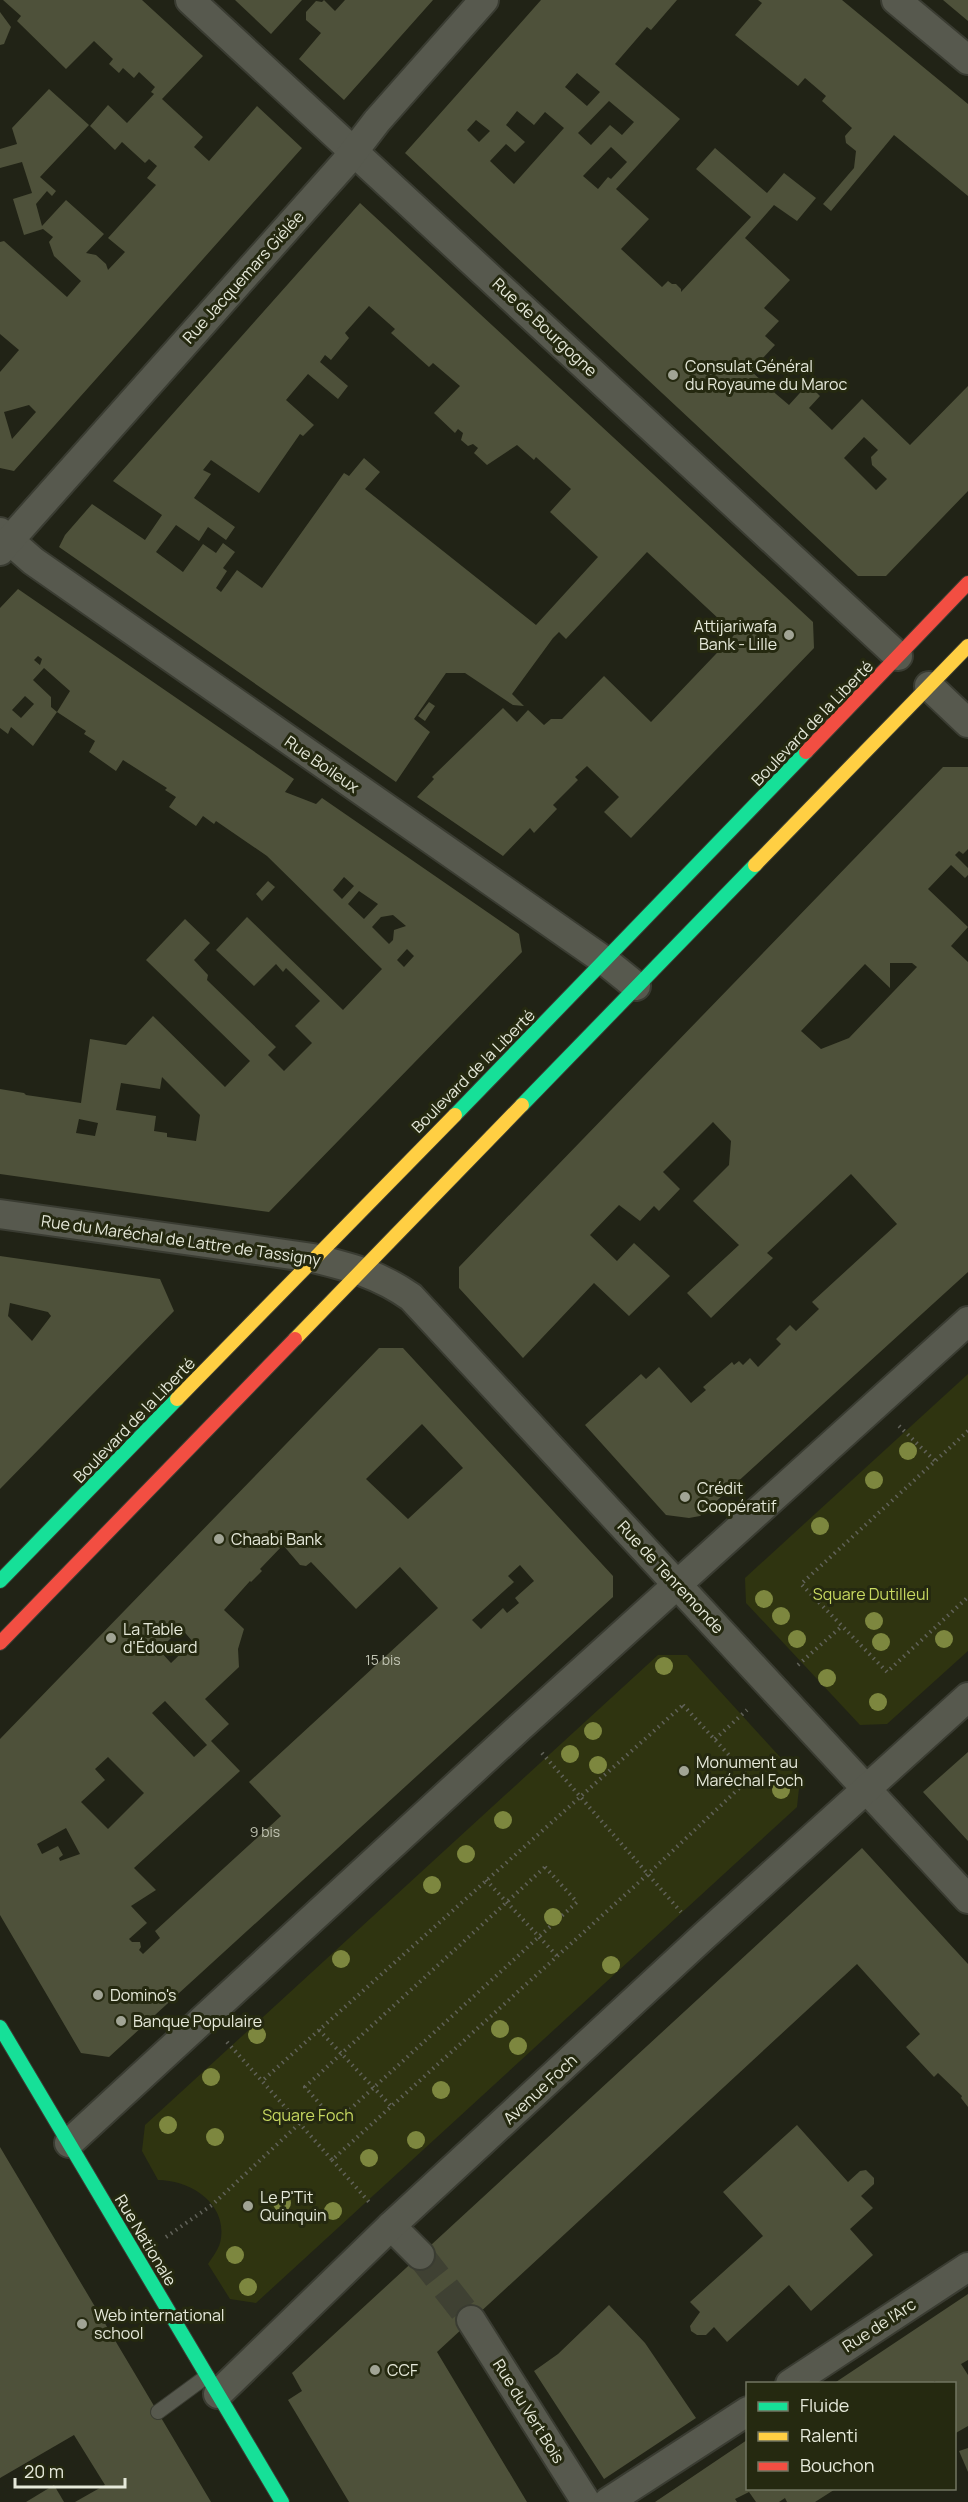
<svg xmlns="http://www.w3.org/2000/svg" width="968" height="2502" viewBox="0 0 968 2502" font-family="Manrope,sans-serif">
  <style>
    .green { fill: #2f3410 }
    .building { fill: #4e513a; fill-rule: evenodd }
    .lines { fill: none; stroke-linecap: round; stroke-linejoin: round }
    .street-tunnel { stroke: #3f4133; stroke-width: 28; stroke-dasharray: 28 14; stroke-linecap: butt }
    .lane-casing { stroke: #3a3c32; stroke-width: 16 }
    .street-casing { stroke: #3a3c32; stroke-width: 32 }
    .fast-casing { stroke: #3a3c32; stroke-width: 16 }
    .slow-casing { stroke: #3a3c32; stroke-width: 16 }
    .jam-casing { stroke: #3a3c32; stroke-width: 16 }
    .path { stroke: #616259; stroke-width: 4; stroke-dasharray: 1.5 4.5; stroke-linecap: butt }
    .lane { stroke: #57594e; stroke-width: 14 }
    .street { stroke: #57594e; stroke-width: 28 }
    .fast { stroke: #16e098; stroke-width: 14 }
    .slow { stroke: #ffcf43; stroke-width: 14 }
    .jam { stroke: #f24e42; stroke-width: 14 }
    .tree { fill: #7d873f }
    .poi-dot { fill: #a1a495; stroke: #252910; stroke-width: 2 }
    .labels { text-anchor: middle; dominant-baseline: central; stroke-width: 6; stroke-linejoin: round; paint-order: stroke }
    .number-label { font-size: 14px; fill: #c0c3b2 }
    .street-label { font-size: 16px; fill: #e6e9da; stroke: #252910 }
    .poi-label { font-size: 16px; fill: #e6e9da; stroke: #252910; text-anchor: start }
    .park-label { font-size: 16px; fill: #c8d961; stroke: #252910 }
  </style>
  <rect width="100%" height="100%" fill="#212316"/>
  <g class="green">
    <polygon points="968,1374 968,1651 887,1724 860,1725 746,1603 745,1578"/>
    <path d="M658 1655H687L800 1779 797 1807 256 2303 230 2299 208 2264C213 2256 220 2248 221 2238 226 2202 189 2180 158 2180L142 2151 145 2125Z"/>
  </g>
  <g class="building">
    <path d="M3 0H142L203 56 162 99 203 137 194 147 209 161 257 106 302 148 14 471 0 468V372L19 350 0 334V242L4 241 67 297 81 281 54 256 49 242 53 237 43 229 24 235 13 199 32 193 22 162 0 168V149L17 144 12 128 49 89 89 125 40 177 56 191 52 196 47 191 36 204 42 226 66 200 104 234 86 253 96 255 106 264 108 270 125 252 108 238 156 185 147 178 157 166 149 159 145 163 122 142 115 150 90 126 108 105 127 123 154 94 151 92 155 87 139 72 134 78 123 68 119 73 109 64 113 59 94 41 66 69 17 21 21 16ZM29 405 36 412 12 439 4 412Z"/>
    <polygon points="235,0 302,0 271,34"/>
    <polygon points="324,0 335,11 345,0 433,0 344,100 299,59 321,33 306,20 306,12 316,1 322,2"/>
    <path d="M541 0H677L651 30 647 27 615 64 680 119 616 189 649 219 621 249 662 287 668 281 672 284H676L681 289V292L751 217 696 169 715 148 767 193 784 173 816 198 797 221 774 205 745 238 790 280 764 308 779 321 765 336 775 345 751 371 776 394 789 405 808 384 820 396 809 408 832 430 862 399 910 445 968 386V491L886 576H858L405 153ZM577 73 600 92 587 106 565 87ZM609 101 634 122 622 135 610 125 591 145 578 133ZM517 111 534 125 545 112 564 128 514 184 490 161 506 144 515 152 525 142 506 125ZM476 120 490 131 479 142 467 130ZM611 147 627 162 611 179 608 177 598 189 583 176ZM864 437 878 450 871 457 872 465 887 479 876 490 844 458Z"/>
    <polygon points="758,0 842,0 968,104 968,196 894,135 831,211 823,204 854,168 856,151 846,143 845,136 852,128 822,101 826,96 805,78 798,86 735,35 762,3"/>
    <polygon points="943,0 968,0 968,21"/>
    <polygon points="0,12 11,27 4,44 0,45"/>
    <path d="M360 203 813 622 814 648 631 838 604 812 619 797 587 766 575 777 578 780 553 805 557 809 534 833 530 828 503 856 417 797 434 779 432 777 503 708 517 722 528 710 544 725 551 719H562L604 676 651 722 735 634 647 552 566 639 559 632 553 638 512 694 524 706 513 705 465 673H446L414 719 430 732 396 782 59 547 65 535 92 504 145 540 162 515 113 481ZM369 306 395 329 391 333 429 367 433 363 460 386 434 413 455 433 458 429 463 433 461 440 468 446 473 444 478 448 474 453 487 465 517 445 534 460 536 457 571 489 550 512 598 557 536 625 365 489 380 472 364 458 349 476 344 473 262 588 237 570 221 592 216 588 227 571 223 568 235 552 223 543 216 553 203 544 183 572 156 552 176 525 199 541 208 527 226 540 235 527 194 498 211 474 203 470 211 460 259 493 300 434 303 436 314 425 286 400 308 374 338 399 348 386 320 362 325 355 331 360 349 338 345 333Z"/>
    <path d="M18 589 294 779 285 792 316 804 322 798 519 934 522 952 269 1212 0 1174V1089L24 1093 26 1095 81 1103 90 1039 126 1045 153 1016 225 1087 250 1061 146 960 185 919 210 943 194 960 208 975 207 980 276 1047 268 1055 284 1071 312 1043 295 1026 320 1001 286 968 283 972 276 964 254 986 216 950 247 917 343 1010 382 969 267 856 216 821 214 824 203 816 196 826 169 807 176 797 165 790 167 788 123 760 116 771 89 752 95 741 84 734 86 731 57 712 33 746 11 727 8 734 0 728V608ZM38 656 42 659 40 665 34 660ZM44 668 70 691 57 712 51 707V697L33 680ZM25 696 34 704 21 718 12 710ZM344 877 354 886 342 899 333 890ZM359 891 378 904 364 919 348 904ZM393 915 406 926 394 930 393 940 389 944 372 927 381 917ZM407 949 414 956 404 967 397 960ZM162 1077 200 1115 196 1141 167 1137V1133L154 1131 156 1116 116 1110 121 1083 160 1089ZM79 1119 98 1123 95 1136 76 1133Z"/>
    <polygon points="429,702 435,706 425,721 418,716"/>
    <path d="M943 767H968V849L963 854 959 851 955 855 968 868V875L965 878 951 865 928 889 968 927 951 946 968 962V1272L700 1516 689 1518 666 1515 585 1425 641 1374 646 1379 659 1367 691 1403 706 1390 703 1387 732 1362 734 1365 739 1361 743 1365 750 1358 758 1367 781 1344 776 1339 790 1325 796 1331 819 1309 812 1302 897 1224 851 1174 767 1253 773 1258 711 1318 687 1293 739 1245 693 1201 729 1165 731 1141 713 1122 663 1172 680 1189 659 1211 654 1206 640 1221 619 1205 590 1235 617 1261 634 1243 670 1276 629 1316 594 1283 523 1358 459 1288V1267ZM890 963H912L917 967 849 1038 821 1049 801 1031 865 964 890 988Z"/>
    <polygon points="268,881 275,887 262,901 256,894"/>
    <path d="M0 1256 160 1279 174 1311 0 1489ZM10 1303 48 1312 51 1316 32 1341 8 1316Z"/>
    <path d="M379 1348H403L613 1576V1597L109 2057 81 2053 0 1915V1739ZM422 1424 463 1468 408 1519 366 1479ZM283 1545 300 1565 306 1566 311 1562 356 1609 400 1567 438 1608 249 1782 281 1816 155 1931 160 1938 143 1954 139 1950 141 1947 140 1942H132L129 1939 147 1923 131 1906 156 1890 134 1868 240 1771 211 1741 229 1724 205 1699 239 1667 238 1649 244 1629 224 1610 250 1581 251 1582 262 1571 260 1569ZM520 1565 534 1581 515 1598 519 1603 507 1613 503 1608 481 1629 472 1620 514 1582 508 1576ZM181 1628 193 1642 171 1663 159 1650ZM165 1701 207 1745 194 1757 152 1713ZM108 1757 144 1793 108 1829 81 1802 105 1780 95 1769ZM66 1828 80 1854 60 1861 59 1858 63 1855 58 1846 42 1854 37 1844Z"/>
    <polygon points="968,1752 968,1841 923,1792"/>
    <polygon points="862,1848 968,1964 968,2107 961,2098 962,2096 938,2073 934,2077 906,2047 920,2034 857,1964 437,2352 527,2502 349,2502 288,2400 302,2391 292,2373"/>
    <polygon points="797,2125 848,2182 860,2171 866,2170 874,2178 874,2184 861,2196 873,2208 850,2229 873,2255 811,2311 789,2285 727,2342 714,2327 706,2335 697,2335 691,2331 690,2326 700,2312 690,2302 763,2236 723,2192"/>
    <polygon points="0,2147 163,2421 211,2502 75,2502 105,2485 74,2435 0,2478"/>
    <polygon points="968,2294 968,2360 961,2364 968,2375 968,2426 954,2434 954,2384 936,2384 935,2381 931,2384 833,2384"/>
    <polygon points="609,2305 645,2343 696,2418 604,2479 534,2371 558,2354"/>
    <polygon points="747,2440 747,2488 837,2488 815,2502 787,2502 785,2498 779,2502 756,2502 749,2492 735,2499 737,2502 655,2502"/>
    <polygon points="968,2448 968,2472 959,2451"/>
    <polygon points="54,2485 64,2502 26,2502"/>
  </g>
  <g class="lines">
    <polyline class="street-tunnel" points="420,2255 471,2320"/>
    <g class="lane-casing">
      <polyline id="lane" points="158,2412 207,2376"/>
    </g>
    <g class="street-casing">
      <g id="street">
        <polyline points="190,0 898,656"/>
        <polyline points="896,0 968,60"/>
        <polyline points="0,532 33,561 605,961 636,986"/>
        <polyline points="0,551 344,164 377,121 484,0"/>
        <polyline points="929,686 968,723"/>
        <path d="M0 1214 313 1258C353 1268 378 1274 411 1297L968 1899"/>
        <polyline points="69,2143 519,1728 968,1321"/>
        <polyline points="391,2226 420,2255"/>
        <polyline points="471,2320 586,2502"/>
        <polyline points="790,2384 968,2267"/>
        <polyline points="218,2394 391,2226 704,1936 968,1697"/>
        <polyline points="608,2502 748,2411"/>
      </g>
    </g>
    <g class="fast-casing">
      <g id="fast">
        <polyline points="522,1105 755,865"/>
        <polyline points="455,1115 806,752"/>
        <polyline points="0,1581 177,1399"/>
        <polyline points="0,2027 282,2502"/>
      </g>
    </g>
    <g class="slow-casing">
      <g id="slow">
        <polyline points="755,865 968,646"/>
        <polyline points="295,1339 522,1105"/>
        <polyline points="177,1399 455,1115"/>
      </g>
    </g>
    <g class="jam-casing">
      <g id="jam">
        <polyline points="806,752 968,583"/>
        <polyline points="0,1643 295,1339"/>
      </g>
    </g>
    <g class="path">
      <polyline points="899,1426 935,1461"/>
      <polyline points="968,1431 801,1584 887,1672 968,1597"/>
      <polyline points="798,1665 842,1626"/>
      <polygon points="683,1705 750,1778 648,1874 332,2160 262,2081"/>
      <polyline points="715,1739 747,1710"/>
      <polyline points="542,1753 681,1912"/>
      <polygon points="545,1867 577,1902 336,2122 305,2087"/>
      <polyline points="486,1880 557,1956"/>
      <polyline points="319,2030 391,2106"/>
      <polyline points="227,2042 262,2081"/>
      <polyline points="332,2160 369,2202"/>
      <polyline points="166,2237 212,2205 300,2123"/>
    </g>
    <use href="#lane" class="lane"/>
    <use href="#street" class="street"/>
    <use href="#fast" class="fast"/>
    <use href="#slow" class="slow"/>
    <use href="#jam" class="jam"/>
  </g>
  <g class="tree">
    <circle cx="908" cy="1451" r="9"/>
    <circle cx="874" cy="1480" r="9"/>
    <circle cx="820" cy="1526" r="9"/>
    <circle cx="764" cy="1599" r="9"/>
    <circle cx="781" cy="1616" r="9"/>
    <circle cx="874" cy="1621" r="9"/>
    <circle cx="797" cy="1639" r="9"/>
    <circle cx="944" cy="1639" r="9"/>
    <circle cx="881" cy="1642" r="9"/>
    <circle cx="664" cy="1666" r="9"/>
    <circle cx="827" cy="1678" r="9"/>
    <circle cx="878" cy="1702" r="9"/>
    <circle cx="593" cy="1731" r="9"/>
    <circle cx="570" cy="1754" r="9"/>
    <circle cx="598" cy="1765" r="9"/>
    <circle cx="781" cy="1790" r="9"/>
    <circle cx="503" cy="1820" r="9"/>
    <circle cx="466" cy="1854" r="9"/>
    <circle cx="432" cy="1885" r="9"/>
    <circle cx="553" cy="1917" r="9"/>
    <circle cx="341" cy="1959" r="9"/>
    <circle cx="611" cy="1965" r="9"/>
    <circle cx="500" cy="2029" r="9"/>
    <circle cx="257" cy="2035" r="9"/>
    <circle cx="518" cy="2046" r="9"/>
    <circle cx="211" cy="2077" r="9"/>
    <circle cx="441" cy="2090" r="9"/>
    <circle cx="168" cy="2125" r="9"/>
    <circle cx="215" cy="2137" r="9"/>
    <circle cx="416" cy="2140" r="9"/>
    <circle cx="369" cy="2158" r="9"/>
    <circle cx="282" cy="2203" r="9"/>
    <circle cx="333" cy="2211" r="9"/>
    <circle cx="235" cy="2255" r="9"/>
    <circle cx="248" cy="2287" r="9"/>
  </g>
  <g class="poi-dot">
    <circle cx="673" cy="375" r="6"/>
    <circle cx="789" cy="635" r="6"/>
    <circle cx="685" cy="1497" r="6"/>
    <circle cx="219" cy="1539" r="6"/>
    <circle cx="111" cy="1638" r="6"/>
    <circle cx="684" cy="1771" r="6"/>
    <circle cx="98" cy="1995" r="6"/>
    <circle cx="121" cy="2021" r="6"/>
    <circle cx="248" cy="2206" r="6"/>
    <circle cx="82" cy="2324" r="6"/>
    <circle cx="375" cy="2370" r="6"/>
  </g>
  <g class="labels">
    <g class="number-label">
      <text x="383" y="1659">15 bis</text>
      <text x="265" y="1831">9 bis</text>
    </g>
    <g class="street-label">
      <text transform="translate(243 277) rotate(-48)">Rue Jacquemars Giélée</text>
      <text transform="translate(545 327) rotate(43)">Rue de Bourgogne</text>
      <text transform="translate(812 723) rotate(-46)">Boulevard de la Liberté</text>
      <text transform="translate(322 764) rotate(35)">Rue Boileux</text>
      <text transform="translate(473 1071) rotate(-45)">Boulevard de la Liberté</text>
      <text transform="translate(181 1240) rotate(8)">Rue du Maréchal de Lattre de Tassigny</text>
      <text transform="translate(134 1420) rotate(-46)">Boulevard de la Liberté</text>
      <text transform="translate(671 1577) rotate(47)">Rue de Tenremonde</text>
      <text transform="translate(540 2089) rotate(-43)">Avenue Foch</text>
      <text transform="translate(146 2240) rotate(59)">Rue Nationale</text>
      <text transform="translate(879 2325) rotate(-33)">Rue de l'Arc</text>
      <text transform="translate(529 2411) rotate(58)">Rue du Vert Bois</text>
    </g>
    <g class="poi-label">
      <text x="685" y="366">Consulat Général<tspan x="685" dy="18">du Royaume du Maroc</tspan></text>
      <text x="777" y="626" text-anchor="end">Attijariwafa<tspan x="777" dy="18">Bank - Lille</tspan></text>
      <text x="697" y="1488">Crédit<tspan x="697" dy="18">Coopératif</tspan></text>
      <text x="231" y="1539">Chaabi Bank</text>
      <text x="123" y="1629">La Table<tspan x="123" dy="18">d'Édouard</tspan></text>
      <text x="696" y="1762">Monument au<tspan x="696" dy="18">Maréchal Foch</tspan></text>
      <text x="110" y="1995">Domino's</text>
      <text x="133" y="2021">Banque Populaire</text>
      <text x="260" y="2197">Le P'Tit<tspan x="260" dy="18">Quinquin</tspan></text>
      <text x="94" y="2315">Web international<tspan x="94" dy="18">school</tspan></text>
      <text x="387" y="2370">CCF</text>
    </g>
    <g class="park-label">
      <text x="871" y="1594">Square Dutilleul</text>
      <text x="308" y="2115">Square Foch</text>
    </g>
  </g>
  <rect x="746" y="2382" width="210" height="108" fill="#252910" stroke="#727661" stroke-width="1.5"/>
  <rect x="758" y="2402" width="30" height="9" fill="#16e098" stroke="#727661" stroke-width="1.5"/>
  <text x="800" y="2412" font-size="18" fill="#e6e9da">Fluide</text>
  <rect x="758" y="2432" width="30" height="9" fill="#ffcf43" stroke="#727661" stroke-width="1.5"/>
  <text x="800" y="2442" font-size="18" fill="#e6e9da">Ralenti</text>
  <rect x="758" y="2462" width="30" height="9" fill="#f24e42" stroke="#727661" stroke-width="1.5"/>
  <text x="800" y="2472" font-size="18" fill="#e6e9da">Bouchon</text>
  <path d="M15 2478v9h110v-9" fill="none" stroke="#e6e9da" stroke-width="3"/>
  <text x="24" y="2478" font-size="18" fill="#e6e9da" stroke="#252910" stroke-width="4.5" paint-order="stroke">20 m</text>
</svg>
